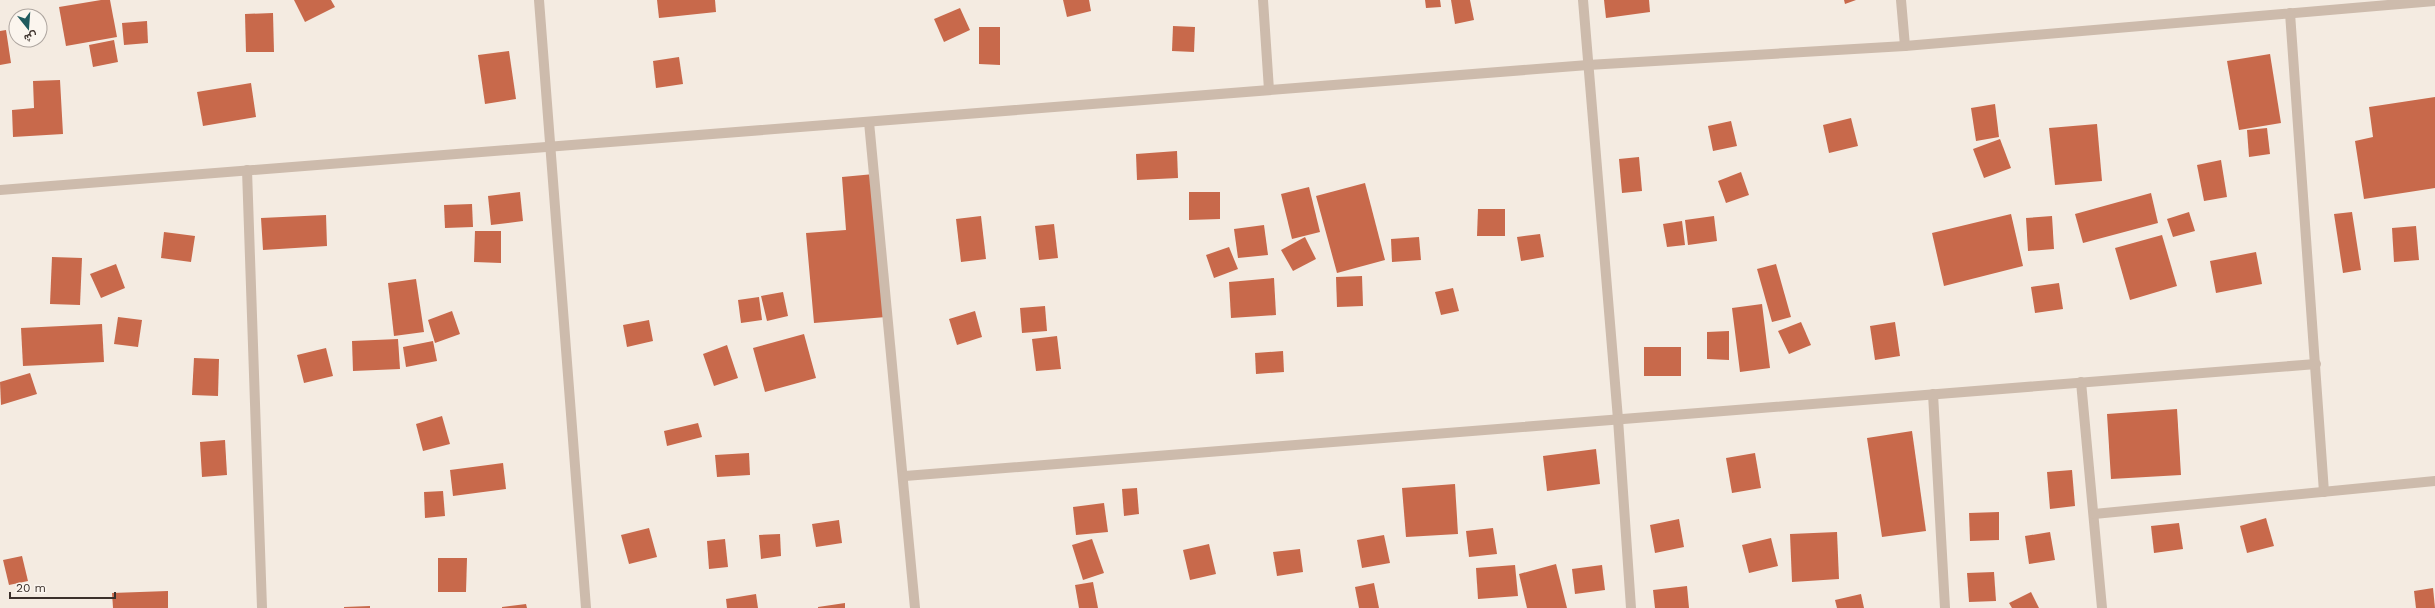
<svg xmlns="http://www.w3.org/2000/svg" width="2435" height="608" viewBox="0 0 2435 608" font-family="'Work Sans',Vazirmatn,sans-serif">
  <style>
    .building { fill: #c8694b }
    .lines { fill: none; stroke-linecap: round; stroke-linejoin: round }
    .minor { stroke: #cdbbac; stroke-width: 10 }
  </style>
  <rect width="100%" height="100%" fill="#f4ebe1"/>
  <g class="building">
    <polygon points="101,0 110,0 117,37 66,46 59,7"/>
    <polygon points="294,0 331,0 335,7 305,22"/>
    <polygon points="657,0 715,0 716,12 659,18"/>
    <polygon points="1063,0 1089,0 1091,11 1067,17"/>
    <polygon points="1425,0 1440,0 1441,7 1426,8"/>
    <polygon points="1451,0 1470,0 1474,20 1455,24"/>
    <polygon points="1604,0 1649,0 1650,12 1606,18"/>
    <polygon points="1844,0 1856,0 1845,4"/>
    <polygon points="960,8 970,30 944,42 934,19"/>
    <polygon points="273,13 274,52 246,52 245,14"/>
    <polygon points="147,21 148,43 124,45 122,23"/>
    <polygon points="1173,26 1195,27 1194,52 1172,51"/>
    <polygon points="979,27 1000,27 1000,65 979,64"/>
    <polygon points="6,30 11,63 0,65 0,31"/>
    <polygon points="114,40 118,62 93,67 89,45"/>
    <polygon points="509,51 516,99 485,104 478,55"/>
    <polygon points="2270,54 2281,123 2239,130 2227,61"/>
    <polygon points="679,57 683,84 656,88 653,61"/>
    <polygon points="60,80 63,134 13,137 12,110 34,108 33,81"/>
    <polygon points="251,83 256,117 203,126 197,92"/>
    <polygon points="2435,97 2435,188 2364,199 2355,141 2373,137 2369,107"/>
    <polygon points="1995,104 1999,137 1976,141 1971,108"/>
    <polygon points="1851,118 1858,146 1829,153 1823,125"/>
    <polygon points="1731,121 1737,146 1713,151 1708,126"/>
    <polygon points="2097,124 2102,181 2055,185 2049,128"/>
    <polygon points="2267,128 2270,154 2249,157 2247,130"/>
    <polygon points="2000,139 2011,168 1984,178 1973,149"/>
    <polygon points="1177,151 1178,178 1137,180 1136,154"/>
    <polygon points="1639,157 1642,191 1622,193 1619,159"/>
    <polygon points="2221,160 2227,197 2204,201 2197,165"/>
    <polygon points="1741,172 1749,195 1726,203 1718,181"/>
    <polygon points="874,174 886,317 814,323 806,233 846,230 842,177"/>
    <polygon points="1365,183 1385,260 1337,273 1316,196"/>
    <polygon points="1309,187 1320,232 1292,239 1281,194"/>
    <polygon points="520,192 523,221 491,225 488,196"/>
    <polygon points="1189,192 1220,192 1220,219 1189,220"/>
    <polygon points="2151,193 2158,223 2083,243 2075,214"/>
    <polygon points="472,204 473,227 445,228 444,205"/>
    <polygon points="1478,209 1505,209 1505,236 1477,236"/>
    <polygon points="2189,212 2195,231 2173,237 2167,219"/>
    <polygon points="2352,212 2361,270 2343,273 2334,214"/>
    <polygon points="2011,214 2023,266 1944,286 1932,233"/>
    <polygon points="326,215 327,246 263,250 261,218"/>
    <polygon points="981,216 986,259 961,262 956,219"/>
    <polygon points="1714,216 1717,241 1688,245 1685,220"/>
    <polygon points="2052,216 2054,249 2028,251 2026,218"/>
    <polygon points="1682,221 1685,245 1667,247 1663,224"/>
    <polygon points="1054,224 1058,258 1039,260 1035,226"/>
    <polygon points="1264,225 1268,255 1238,258 1234,229"/>
    <polygon points="2416,226 2419,260 2394,262 2392,228"/>
    <polygon points="475,231 501,231 501,263 474,262"/>
    <polygon points="164,232 195,236 191,262 161,258"/>
    <polygon points="1540,234 1544,257 1521,261 1517,237"/>
    <polygon points="2162,235 2177,286 2130,300 2115,248"/>
    <polygon points="1305,237 1316,259 1293,271 1281,250"/>
    <polygon points="1419,237 1421,260 1392,262 1391,239"/>
    <polygon points="1229,247 1238,269 1214,278 1206,255"/>
    <polygon points="2256,252 2262,284 2216,293 2210,261"/>
    <polygon points="52,257 82,258 80,305 50,304"/>
    <polygon points="116,264 125,288 101,298 90,274"/>
    <polygon points="1776,264 1791,317 1772,322 1757,269"/>
    <polygon points="1362,276 1363,306 1337,307 1336,277"/>
    <polygon points="1274,278 1276,315 1231,318 1229,282"/>
    <polygon points="416,279 424,332 394,336 388,283"/>
    <polygon points="2059,283 2063,309 2035,313 2031,287"/>
    <polygon points="1453,288 1459,311 1441,315 1435,292"/>
    <polygon points="783,292 788,316 767,321 761,296"/>
    <polygon points="759,297 762,320 741,323 738,300"/>
    <polygon points="1762,304 1770,368 1740,372 1732,308"/>
    <polygon points="1045,306 1047,331 1022,333 1020,308"/>
    <polygon points="452,311 460,334 435,343 428,320"/>
    <polygon points="975,311 982,337 957,345 949,319"/>
    <polygon points="118,317 142,320 138,347 114,344"/>
    <polygon points="649,320 653,341 627,347 623,325"/>
    <polygon points="1801,322 1811,345 1789,354 1778,331"/>
    <polygon points="1895,322 1900,356 1875,360 1870,326"/>
    <polygon points="102,324 104,362 23,366 21,328"/>
    <polygon points="1729,331 1729,360 1707,359 1707,332"/>
    <polygon points="804,334 816,378 765,392 753,348"/>
    <polygon points="1057,336 1061,369 1036,371 1032,339"/>
    <polygon points="398,339 400,369 353,371 352,341"/>
    <polygon points="433,341 437,361 406,367 403,347"/>
    <polygon points="727,345 738,378 714,386 703,354"/>
    <rect x="1644" y="347" width="37" height="29"/>
    <polygon points="326,348 333,376 304,383 297,355"/>
    <polygon points="1283,351 1284,372 1256,374 1255,353"/>
    <polygon points="194,358 219,359 218,396 192,395"/>
    <polygon points="30,373 37,394 1,405 0,382"/>
    <polygon points="2177,409 2181,475 2111,479 2107,414"/>
    <polygon points="442,416 450,444 423,451 416,424"/>
    <polygon points="698,423 702,437 667,446 664,431"/>
    <polygon points="1912,431 1926,531 1882,537 1867,438"/>
    <polygon points="225,440 227,475 202,477 200,442"/>
    <polygon points="1596,449 1600,484 1547,491 1543,456"/>
    <polygon points="749,453 750,475 717,477 715,455"/>
    <polygon points="1755,453 1761,488 1732,493 1726,458"/>
    <polygon points="503,463 506,489 453,496 450,470"/>
    <polygon points="2072,470 2075,506 2050,509 2047,472"/>
    <polygon points="1455,484 1458,534 1406,537 1402,488"/>
    <polygon points="1137,488 1139,514 1124,516 1122,489"/>
    <polygon points="443,491 445,516 425,518 424,492"/>
    <polygon points="1104,503 1108,532 1076,535 1073,507"/>
    <polygon points="1999,512 1999,540 1970,541 1969,513"/>
    <polygon points="2266,518 2274,546 2247,553 2240,526"/>
    <polygon points="1679,519 1684,547 1655,553 1650,525"/>
    <polygon points="839,520 842,543 816,547 812,524"/>
    <polygon points="2179,523 2183,549 2154,553 2151,526"/>
    <polygon points="649,528 657,557 629,564 621,535"/>
    <polygon points="1493,528 1497,554 1469,557 1466,531"/>
    <polygon points="1837,532 1839,579 1792,582 1790,534"/>
    <polygon points="2050,532 2055,560 2029,564 2025,536"/>
    <polygon points="780,534 781,556 761,559 759,535"/>
    <polygon points="1384,535 1390,563 1362,568 1357,540"/>
    <polygon points="1771,538 1778,566 1749,573 1742,545"/>
    <polygon points="725,539 728,567 709,569 707,541"/>
    <polygon points="1092,539 1104,573 1083,580 1072,545"/>
    <polygon points="1209,544 1216,574 1190,580 1183,550"/>
    <polygon points="1300,549 1303,572 1277,576 1273,552"/>
    <polygon points="22,556 28,581 9,585 3,560"/>
    <polygon points="438,558 467,558 466,592 438,592"/>
    <polygon points="1556,564 1567,608 1527,608 1519,574"/>
    <polygon points="1515,565 1518,596 1478,599 1476,568"/>
    <polygon points="1602,565 1605,590 1575,594 1572,569"/>
    <polygon points="1994,572 1996,601 1969,602 1967,573"/>
    <polygon points="1093,582 1098,608 1079,608 1075,585"/>
    <polygon points="1374,583 1379,608 1359,608 1355,587"/>
    <polygon points="1687,586 1689,608 1655,608 1653,590"/>
    <polygon points="2433,588 2435,608 2416,608 2414,591"/>
    <polygon points="168,591 168,608 113,608 112,593"/>
    <polygon points="2031,592 2039,608 2012,608 2009,603"/>
    <polygon points="756,594 758,608 727,608 726,599"/>
    <polygon points="1861,594 1864,608 1837,608 1835,600"/>
    <polygon points="845,603 845,608 818,608 818,607"/>
    <polygon points="526,604 527,608 502,608 502,607"/>
    <polygon points="370,606 370,608 344,608 344,607"/>
  </g>
  <g class="lines">
    <g class="minor">
      <polyline points="539,0 586,608"/>
      <polyline points="1263,0 1269,90"/>
      <polyline points="1583,0 1618,419 1631,608"/>
      <polyline points="1901,0 1905,46"/>
      <polyline points="2290,13 2324,492"/>
      <polyline points="869,122 915,608"/>
      <polyline points="247,170 262,608"/>
      <polyline points="0,190 1588,65 1905,46 2435,1"/>
      <polyline points="2081,382 2102,608"/>
      <polyline points="1933,394 1945,608"/>
      <polyline points="905,476 2316,364"/>
      <polyline points="2094,514 2435,481"/>
    </g>
  </g>
  <g transform="translate(28 28) rotate(163)"><circle r="19" fill="#fbf5ee" stroke="#aea6a0"/>
  <path d="M0-3L7 15L0 10L-7 15Z" fill="#1f5a5e"/>
  <text y="-6" font-size="11" font-weight="bold" text-anchor="middle" fill="#3b302b">ش</text>
  </g>
  <path d="M10 592v6h105v-6" fill="none" stroke="#3b302b" stroke-width="2"/>
  <text x="16" y="592" font-size="12" fill="#3b302b" stroke="#fbf5ee" stroke-width="3" paint-order="stroke">20 m</text>
</svg>
